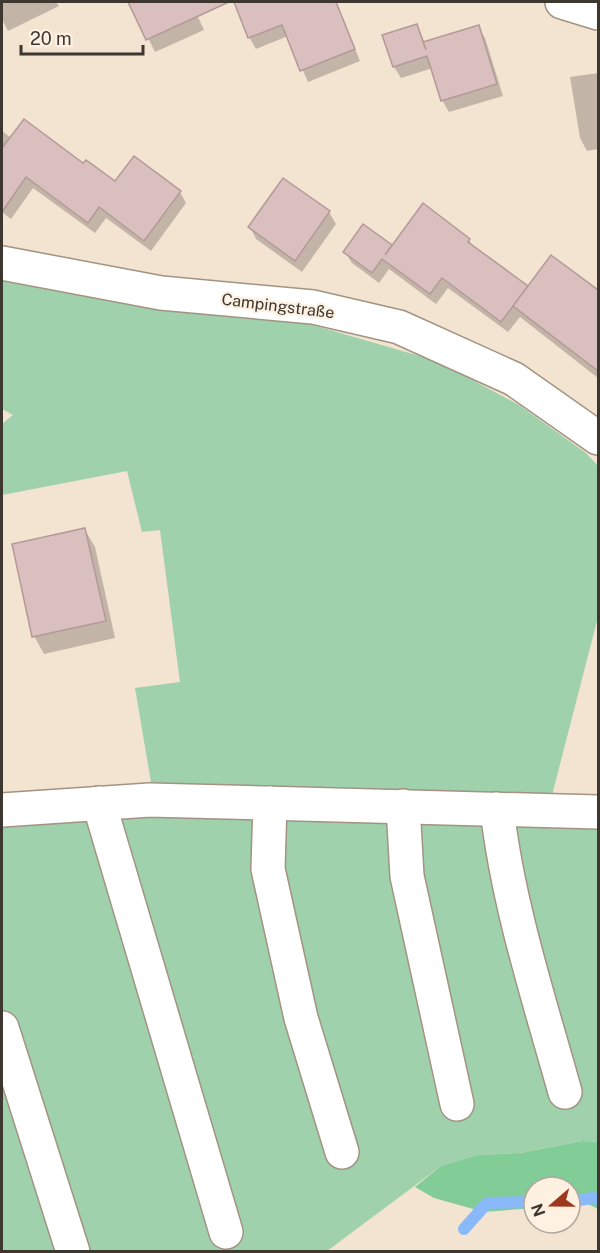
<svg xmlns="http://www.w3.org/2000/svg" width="600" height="1253" viewBox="0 0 600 1253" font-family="'Public Sans',sans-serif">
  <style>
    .green { fill: #9fd1ac }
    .forest { fill: #82cc98 }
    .shadow { fill: #0003 }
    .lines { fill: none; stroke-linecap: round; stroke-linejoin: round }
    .stream { stroke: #8ab9f9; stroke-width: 12 }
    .building { fill: #d9bfbe; stroke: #b39a99; stroke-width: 1.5 }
    .minor-casing { stroke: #a29382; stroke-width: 36 }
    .minor { stroke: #fff; stroke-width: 33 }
    .labels { text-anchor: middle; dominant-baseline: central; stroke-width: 4.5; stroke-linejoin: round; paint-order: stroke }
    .street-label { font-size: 16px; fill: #3d3730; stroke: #fef1e2 }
  </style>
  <rect width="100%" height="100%" fill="#f3e3d1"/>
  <g class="green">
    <polygon points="2,281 161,309 309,324 437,361 519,405 586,453 598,466 598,617 551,799 152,788 135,688 180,682 160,530 142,532 127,471 2,495 2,424 13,415 2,409"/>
    <polygon points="152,807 598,823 598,1142 582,1141 519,1153 477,1155 441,1166 327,1251 2,1252 2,818"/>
  </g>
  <polygon class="forest" points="582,1141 598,1142 598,1209 588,1204 570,1205 570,1187 534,1187 534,1208 484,1212 434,1198 415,1187 441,1166 477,1155 520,1153"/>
  <g class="shadow">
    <polygon points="2,2 56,2 59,6 8,31 2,19"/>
    <polygon points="130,2 191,2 204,30 155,52"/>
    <polygon points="248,2 273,2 277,12 304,2 336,2 360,61 308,82 288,36 256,49 249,37 237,5"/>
    <polygon points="417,26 425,43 478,27 485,38 503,96 449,112 442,100 433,68 401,78 394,67 384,36"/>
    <polygon points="598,73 598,149 587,151 580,138 570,77"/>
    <polygon points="2,131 11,138 84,165 115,183 180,192 186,203 151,251 106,218 95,233 33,188 11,219 2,212"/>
    <polygon points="329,212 336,224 302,272 256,239 250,227"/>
    <polygon points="469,240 474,248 527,287 597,290 598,309 586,325 598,333 598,378 520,317 508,332 448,288 436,304 389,269 379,283 352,263 345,252 391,246 392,248"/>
    <polygon points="85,530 95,547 115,638 44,654 34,636"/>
  </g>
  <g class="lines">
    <g class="stream">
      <polyline points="570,1201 594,1198 598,1199"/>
      <polyline points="464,1229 487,1203 534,1202"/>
    </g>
  </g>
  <g class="building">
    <polygon points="128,2 229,2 146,40"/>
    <polygon points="234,2 336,2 355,49 300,71 282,25 248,38"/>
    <polygon points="417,24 426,50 423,42 479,25 497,84 441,101 427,56 393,67 382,35"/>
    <polygon points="24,119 83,163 86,160 115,181 134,156 181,191 144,241 99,207 88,223 26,177 2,212 2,148"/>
    <polygon points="283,178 330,211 295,261 248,227"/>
    <polygon points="423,203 470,239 468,242 528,286 501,322 442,278 430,294 382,259 372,273 343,252 363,224 392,245 385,255"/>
    <polygon points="551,255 598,290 598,371 513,306"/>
    <polygon points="85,528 106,621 32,637 12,544"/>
  </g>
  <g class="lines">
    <g class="minor-casing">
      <g id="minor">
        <polyline points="562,2 598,13"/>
        <polyline points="2,263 161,293 313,307 399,327 514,379 598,438"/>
        <polyline points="99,803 226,1232"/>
        <polyline points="270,803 268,869 301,1018 342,1152"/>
        <polyline points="403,806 407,876 457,1104"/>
        <path d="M497 809C508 905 539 999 565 1092"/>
        <polyline points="2,810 150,800 598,812"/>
        <polyline points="2,1028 73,1252"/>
      </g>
    </g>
    <use href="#minor" class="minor"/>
  </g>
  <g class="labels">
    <g class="street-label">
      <text transform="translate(278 306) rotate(7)">Campingstraße</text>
    </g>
  </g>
  <rect width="600" height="1253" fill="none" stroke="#3d3730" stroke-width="6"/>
  <g transform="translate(552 1205) rotate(250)"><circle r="28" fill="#fef1e2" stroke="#b1a79b" stroke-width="1.5"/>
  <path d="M0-4.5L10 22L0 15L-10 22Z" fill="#9f371e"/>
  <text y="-9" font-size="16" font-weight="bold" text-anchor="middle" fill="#3d3730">N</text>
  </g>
  <path d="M21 45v9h122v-9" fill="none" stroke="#3d3730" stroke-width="3"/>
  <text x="30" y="45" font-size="18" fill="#3d3730" stroke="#fef1e2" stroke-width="4.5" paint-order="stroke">20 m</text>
</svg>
